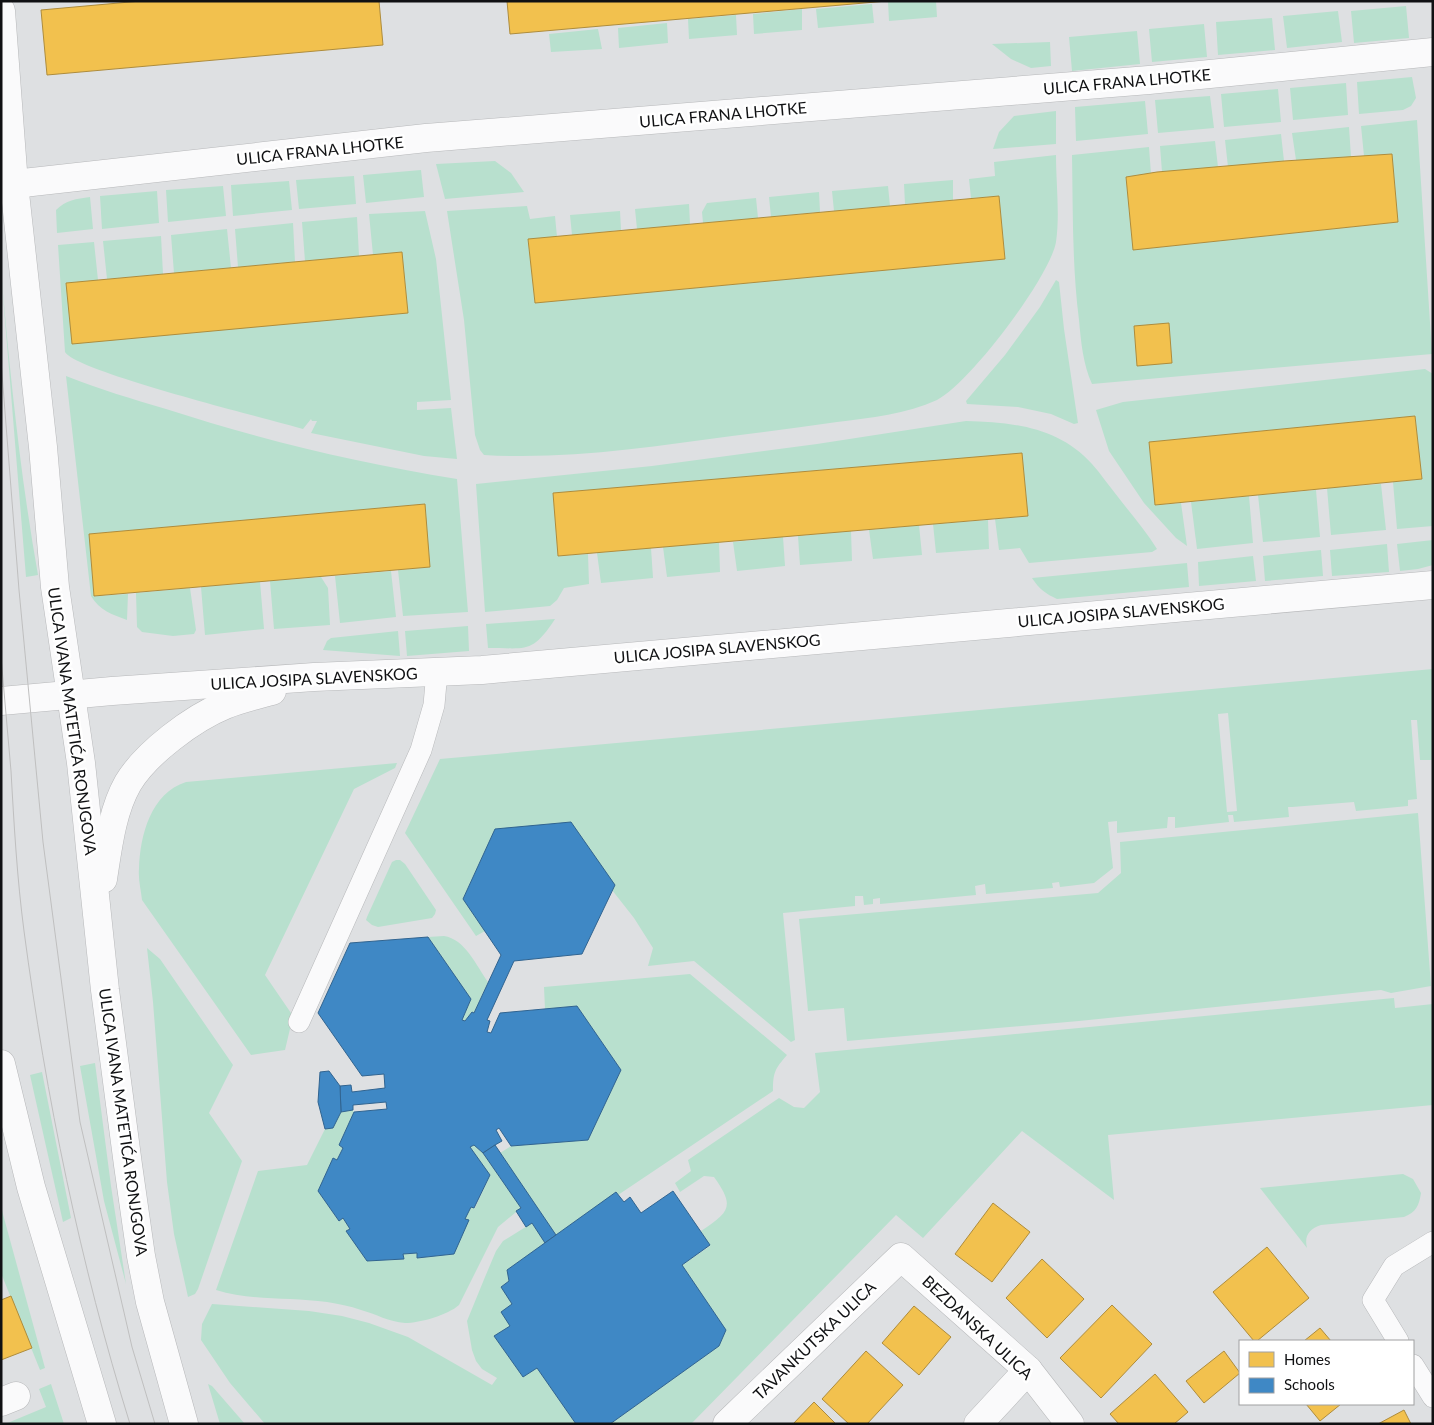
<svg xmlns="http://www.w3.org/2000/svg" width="1434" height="1425" viewBox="0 0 1434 1425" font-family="Lato,sans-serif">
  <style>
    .green { fill: #b8e0ce; fill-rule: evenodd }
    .homes { fill: #f2c14e; stroke: #ae8c3c }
    .schools { fill: #3f88c5; stroke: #316490 }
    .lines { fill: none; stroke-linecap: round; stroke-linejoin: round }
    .lane-casing { stroke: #b7b8ba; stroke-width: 22 }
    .street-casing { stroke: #b7b8ba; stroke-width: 29 }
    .secondary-casing { stroke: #b7b8ba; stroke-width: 29 }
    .lane { stroke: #fafafb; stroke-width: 21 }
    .street { stroke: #fafafb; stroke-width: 28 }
    .secondary { stroke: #fafafb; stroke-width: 28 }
    .tram { stroke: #bfbfbf; stroke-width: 1 }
    .labels { text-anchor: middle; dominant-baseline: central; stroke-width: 5; stroke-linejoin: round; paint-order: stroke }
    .street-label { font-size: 16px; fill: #101113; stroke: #fff }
  </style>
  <rect width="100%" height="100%" fill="#dee0e2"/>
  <g class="green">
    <polygon points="888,1 936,1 937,17 889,21"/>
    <polygon points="872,4 874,23 818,28 816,9"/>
    <polygon points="1406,6 1409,38 1354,43 1351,11"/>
    <polygon points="802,9 802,30 754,34 753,14"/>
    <polygon points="1338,11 1342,42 1287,48 1283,16"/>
    <polygon points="736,15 737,35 689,39 688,19"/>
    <polygon points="1272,18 1275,50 1218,55 1216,22"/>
    <polygon points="667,23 668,43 619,48 618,28"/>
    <polygon points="1204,24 1207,57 1152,62 1149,29"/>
    <polygon points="598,29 602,49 551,52 549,34"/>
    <polygon points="1137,31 1140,64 1072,71 1069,37"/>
    <polygon points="1050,42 1051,66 1031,68 1011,59 992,44"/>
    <polygon points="1412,77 1416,98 1411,106 1403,110 1359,114 1357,82"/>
    <polygon points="1346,83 1348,115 1293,120 1290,88"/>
    <polygon points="1278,89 1281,122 1224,127 1221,94"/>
    <polygon points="1210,96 1214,128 1158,133 1155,100"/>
    <polygon points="1145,101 1148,134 1076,141 1075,107"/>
    <polygon points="1056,111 1056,144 993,149 999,132 1014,116"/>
    <path d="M1417 120 1432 354 1092 384C1083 364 1081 342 1079 320 1072 265 1073 210 1072 155L1149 147 1151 174 1126 177 1133 250 1398 222 1392 154 1364 156 1361 126Z"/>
    <polygon points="1349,127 1351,157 1296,160 1292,133"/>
    <polygon points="1281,134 1284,161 1228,167 1225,140"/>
    <polygon points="1215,141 1218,167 1162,172 1160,146"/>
    <path d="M1056 155C1056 182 1060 215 1056 242 1050 277 969 384 937 400 907 414 870 418 837 422 802 427 767 432 732 436 650 447 567 460 484 455L480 450 475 435 464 320 447 211 527 206 530 219 555 216 557 237 528 240 535 303 1005 259 999 196 971 198 969 179 995 176 994 162Z"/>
    <polygon points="495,161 511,173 524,192 445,199 436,164"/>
    <polygon points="421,170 424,197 366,203 363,175"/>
    <polygon points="354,176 356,204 299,209 296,180"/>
    <polygon points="953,180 953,200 905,204 904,184"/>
    <polygon points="289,181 292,210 233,216 231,185"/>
    <polygon points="223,186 226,216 168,222 166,190"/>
    <polygon points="888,186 890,206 834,211 832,191"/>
    <polygon points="157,191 159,223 102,229 100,196"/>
    <polygon points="819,192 820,212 771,217 769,197"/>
    <path d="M90 197 93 229 57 233 56 210C66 200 76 199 90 197Z"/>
    <polygon points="756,198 758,218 703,223 702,212 707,203"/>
    <polygon points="689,204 690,224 637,229 635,209"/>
    <path d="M425 211 436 259 451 400 417 402V410L451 408 457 459 424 456 311 433 317 421H312L311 419 303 429C269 419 77 372 65 352L58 245 94 242 98 280 408 313 402 252 373 255 369 214Z"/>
    <polygon points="620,211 621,230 572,235 570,215"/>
    <polygon points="357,217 359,256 305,261 302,222"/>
    <polygon points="293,223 295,262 238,267 235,229"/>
    <polygon points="227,229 231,268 174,273 171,235"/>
    <polygon points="161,236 163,274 107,279 103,241"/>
    <path d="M1 271C10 373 20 474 38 575L26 577Z"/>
    <polygon points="1056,280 1059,282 1064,329 1078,423 1074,424 1051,414 1018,407 967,404 966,401 1005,355 1040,307"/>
    <polygon points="1425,369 1433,374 1433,526 1397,529 1393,482 1422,479 1415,416 1149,442 1155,505 1181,503 1187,546 1176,538 1144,503 1109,451 1096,410 1123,402"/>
    <path d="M66 376C99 389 132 399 166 409 262 440 358 463 457 479L468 612 403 616 398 570 430 567 424 504 89 534 94 596 128 594 127 620C113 615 99 610 91 596Z"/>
    <path d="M966 421C1012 422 1059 427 1092 464 1101 474 1109 486 1118 497 1131 514 1146 531 1157 549L1152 552 1029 563 1020 548 999 550 995 519 1028 516 1022 453 553 493 558 556 588 554 589 584 564 588 557 600 550 606 485 612 476 484 652 466 817 444Z"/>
    <polygon points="1381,484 1386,530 1331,535 1327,488"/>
    <polygon points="1316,490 1320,537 1263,542 1258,495"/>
    <polygon points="1249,496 1253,543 1197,549 1191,502"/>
    <polygon points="988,520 989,549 936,553 933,524"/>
    <polygon points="919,525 922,555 873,559 869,530"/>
    <polygon points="851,531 852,561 800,565 798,536"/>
    <polygon points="783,537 785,566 737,571 733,542"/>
    <polygon points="1433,540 1433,565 1418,569 1400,571 1397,544"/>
    <polygon points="719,542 720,572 667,577 663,547"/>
    <polygon points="1387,544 1389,572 1332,576 1330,550"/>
    <polygon points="651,548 653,578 601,583 597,553"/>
    <polygon points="1321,550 1323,576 1265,581 1263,556"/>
    <polygon points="1253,556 1256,581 1199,586 1198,562"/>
    <path d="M1187 563 1189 587 1057 599C1046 594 1039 589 1032 578Z"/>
    <polygon points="391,571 396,617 340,623 335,576"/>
    <polygon points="321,577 328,588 330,625 274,629 270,581"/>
    <polygon points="260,582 264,629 205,635 201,587"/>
    <polygon points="190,588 196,630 194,634 173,636 142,632 137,627 136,593"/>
    <path d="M555 619C532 654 527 648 488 648L486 624Z"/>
    <polygon points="468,626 469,651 407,656 405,631"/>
    <polygon points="398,631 400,656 323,650 327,641 331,638"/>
    <path d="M1433 669V760H1420L1417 720H1411L1417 799 1408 800V806L1356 811 1354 802 1292 807H1288L1289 817 1234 822 1233 815H1228L1229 822 1175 828V817H1168L1167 828 1117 833V821L1108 822 1113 868 1094 883 1060 887 1059 882 1052 883 1053 888 986 894 985 884 975 886 976 895 880 904V898L873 899V904L864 905 863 896H855V906L783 913 795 1040 791 1042 694 961 648 966 653 948 634 918 612 890 495 830 463 899 485 931 476 936 405 833 440 759ZM1228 713 1237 811 1227 812 1218 714Z"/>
    <path d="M397 763 395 768 354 789 265 975 293 1016 285 1050 251 1055 142 900C141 890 138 879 139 869 140 835 151 793 186 782Z"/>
    <polygon points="1418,813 1431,986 1391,993 1381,990 1079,1021 847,1041 844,1008 808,1011 799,919 1098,893 1121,873 1120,842"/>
    <polygon points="396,860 400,860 405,864 436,910 435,914 432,918 378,927 372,925 366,920 367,917 392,862"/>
    <path d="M444 936C465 939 476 965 488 982L474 1013 472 1012 465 1021 462 1020 471 999 428 937Z"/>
    <polygon points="147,948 160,959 233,1065 209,1113 242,1161 198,1289 195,1294 188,1297 174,1234 167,1182 153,1002"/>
    <path d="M690 974 787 1055C775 1069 773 1072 773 1091L618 1195 616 1193 556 1235 500 1153 511 1146 588 1140 621 1070 577 1006 545 1009 544 987Z"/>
    <path d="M1394 998 1395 1008 1433 1004V1105L1108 1135 1114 1200 1022 1131 923 1238 896 1215 691 1424H610L719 1346 726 1330 682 1265 710 1246 701 1231C730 1212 735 1206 714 1177L704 1176 680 1192 675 1183 691 1171 688 1160 779 1098 794 1107 804 1108 820 1092 815 1053Z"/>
    <polygon points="95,1063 111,1186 126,1284 104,1201 80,1066"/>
    <polygon points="42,1072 71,1218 63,1222 30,1075"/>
    <path d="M353 1110 354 1112 339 1145 343 1148 337 1160 333 1158 318 1191 338 1220 343 1218 350 1229 347 1232 367 1261 404 1259 403 1254 417 1253V1258L454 1254 465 1219 471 1207 475 1208 490 1175 470 1147 474 1145 483 1153 521 1208 498 1227 459 1305C448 1315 420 1323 405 1323 389 1322 376 1314 361 1310 350 1306 338 1304 327 1302 290 1297 252 1301 216 1290L258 1171 307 1165 325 1129 333 1128 341 1112Z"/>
    <path d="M1403 1174 1413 1179 1421 1193C1419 1206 1416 1212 1404 1217L1321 1225C1309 1229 1304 1236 1307 1248L1260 1188Z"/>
    <polygon points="1,1207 45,1368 40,1370 1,1273"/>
    <polygon points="532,1223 545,1243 507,1270 509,1281 501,1287 512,1304 510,1326 495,1337 523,1377 537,1368 576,1424 265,1424 230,1383 201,1340 202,1324 212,1304 309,1311 342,1316 369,1323 408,1337 492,1385 497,1378 482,1369 476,1361 472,1350 467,1321 485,1277 496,1251 503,1241"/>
    <polygon points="51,1384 64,1424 5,1424 46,1407 39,1389"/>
    <polygon points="208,1384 212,1386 245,1424 220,1424"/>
  </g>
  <g class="homes">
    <polygon points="141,1 379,1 383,45 47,75 41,10"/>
    <polygon points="507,1 887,1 510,34"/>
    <polygon points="1392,154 1398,222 1133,250 1126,177 1157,172 1284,161"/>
    <polygon points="999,196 1005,259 535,303 528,239"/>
    <polygon points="402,252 408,313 72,344 66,283"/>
    <polygon points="1169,323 1172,363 1137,366 1134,326"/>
    <polygon points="1415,416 1422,479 1155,505 1149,442"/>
    <polygon points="1022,453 1028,516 558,556 553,493"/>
    <polygon points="425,504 430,567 94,596 89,534"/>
    <polygon points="993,1203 1030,1232 992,1282 955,1254"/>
    <polygon points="1267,1247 1309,1298 1257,1341 1254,1341 1213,1292"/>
    <polygon points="1042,1259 1084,1299 1047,1338 1006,1298"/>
    <polygon points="11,1296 32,1348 1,1360 1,1300"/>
    <polygon points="1112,1305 1152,1344 1101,1398 1060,1358"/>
    <polygon points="914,1306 951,1337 919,1375 882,1343"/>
    <polygon points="1320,1328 1331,1341 1304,1341"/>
    <polygon points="866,1351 903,1385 867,1424 849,1424 822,1399"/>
    <polygon points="1224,1351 1240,1373 1204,1403 1186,1381"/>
    <polygon points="1155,1374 1188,1412 1174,1424 1119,1424 1110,1414"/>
    <polygon points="814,1402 836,1424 793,1424"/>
    <polygon points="1306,1404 1341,1404 1320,1421"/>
    <polygon points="1404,1410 1411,1424 1378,1424"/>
  </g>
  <g class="schools">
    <polygon points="571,822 615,885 582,954 514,961 487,1020 490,1021 487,1032 491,1033 500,1013 577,1006 621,1070 588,1140 511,1146 499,1128 496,1130 502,1141 495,1145 483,1153 474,1145 470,1147 490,1175 474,1208 471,1207 465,1219 469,1220 454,1254 417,1258 417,1253 403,1254 404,1259 367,1261 346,1231 350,1229 343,1218 339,1221 318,1191 333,1158 337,1160 343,1148 339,1145 354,1112 387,1109 386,1102 353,1105 353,1110 341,1112 340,1086 351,1085 352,1092 385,1088 384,1074 362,1076 318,1013 350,943 428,937 471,999 462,1020 465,1021 472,1012 474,1013 501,955 463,899 495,829"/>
    <polygon points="329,1071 340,1086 341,1112 333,1128 325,1129 318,1102 320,1072"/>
    <polygon points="495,1145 556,1235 545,1243 532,1223 526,1227 516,1211 521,1208 483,1153"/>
    <polygon points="673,1191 710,1245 682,1265 726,1330 719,1346 610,1424 576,1424 537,1368 523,1377 494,1336 510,1326 501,1312 512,1304 501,1287 509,1281 507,1270 616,1192 624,1202 630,1197 641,1213"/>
  </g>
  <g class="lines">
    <g class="lane-casing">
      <g id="lane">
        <polyline points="299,1022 421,750 434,705 437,671"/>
        <polyline points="1398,1341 1373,1300 1394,1266 1433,1242"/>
        <polyline points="1413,1365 1433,1397"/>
      </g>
    </g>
    <g class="street-casing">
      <g id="street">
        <polyline points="14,184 426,138 1149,80 1433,52"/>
        <polyline points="1,1402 16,1396"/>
        <polyline points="727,1424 901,1257 1028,1370 1070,1424"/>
        <polyline points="978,1424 1028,1370"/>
      </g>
    </g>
    <g class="secondary-casing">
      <g id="secondary">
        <polyline points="1,11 14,184 43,447 55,587 81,763 105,990 128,1165 141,1256 150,1302 184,1424"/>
        <polyline points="1,701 112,691 314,677 482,670 1433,585"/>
        <path d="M103 879C108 847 112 811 128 783 146 753 193 718 225 705 240 699 257 695 272 691"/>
        <polyline points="1,1064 31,1187 102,1424"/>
      </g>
    </g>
    <use href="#lane" class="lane"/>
    <use href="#street" class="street"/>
    <use href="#secondary" class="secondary"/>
    <g class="tram">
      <polyline points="1,361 19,590 43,842 80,1122 132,1347 155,1424"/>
      <path d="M1 657C4 695 8 733 11 771 14 824 17 878 24 931 46 1097 80 1263 130 1424"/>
    </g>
  </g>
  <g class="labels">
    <g class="street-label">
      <text transform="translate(1127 81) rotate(-5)">ULICA FRANA LHOTKE</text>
      <text transform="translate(723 114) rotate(-5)">ULICA FRANA LHOTKE</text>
      <text transform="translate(320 150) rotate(-6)">ULICA FRANA LHOTKE</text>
      <text transform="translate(1121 612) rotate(-5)">ULICA JOSIPA SLAVENSKOG</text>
      <text transform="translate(717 648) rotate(-5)">ULICA JOSIPA SLAVENSKOG</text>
      <text transform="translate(314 678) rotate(-3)">ULICA JOSIPA SLAVENSKOG</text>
      <text transform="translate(73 721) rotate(82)">ULICA IVANA MATETIĆA RONJGOVA</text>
      <text transform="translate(124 1122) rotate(82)">ULICA IVANA MATETIĆA RONJGOVA</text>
      <text transform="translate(978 1327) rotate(43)">BEZDANSKA ULICA</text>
      <text transform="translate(814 1340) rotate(-44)">TAVANKUTSKA ULICA</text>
    </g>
  </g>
  <rect width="1434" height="1425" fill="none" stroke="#101113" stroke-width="5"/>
  <rect x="1239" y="1340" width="175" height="65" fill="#ffffff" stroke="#9fa0a1"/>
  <rect x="1249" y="1352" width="25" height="15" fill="#f2c14e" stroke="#9fa0a1"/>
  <text x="1284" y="1365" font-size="15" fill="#101113">Homes</text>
  <rect x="1249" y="1378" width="25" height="15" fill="#3f88c5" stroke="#9fa0a1"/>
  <text x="1284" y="1390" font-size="15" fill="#101113">Schools</text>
</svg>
